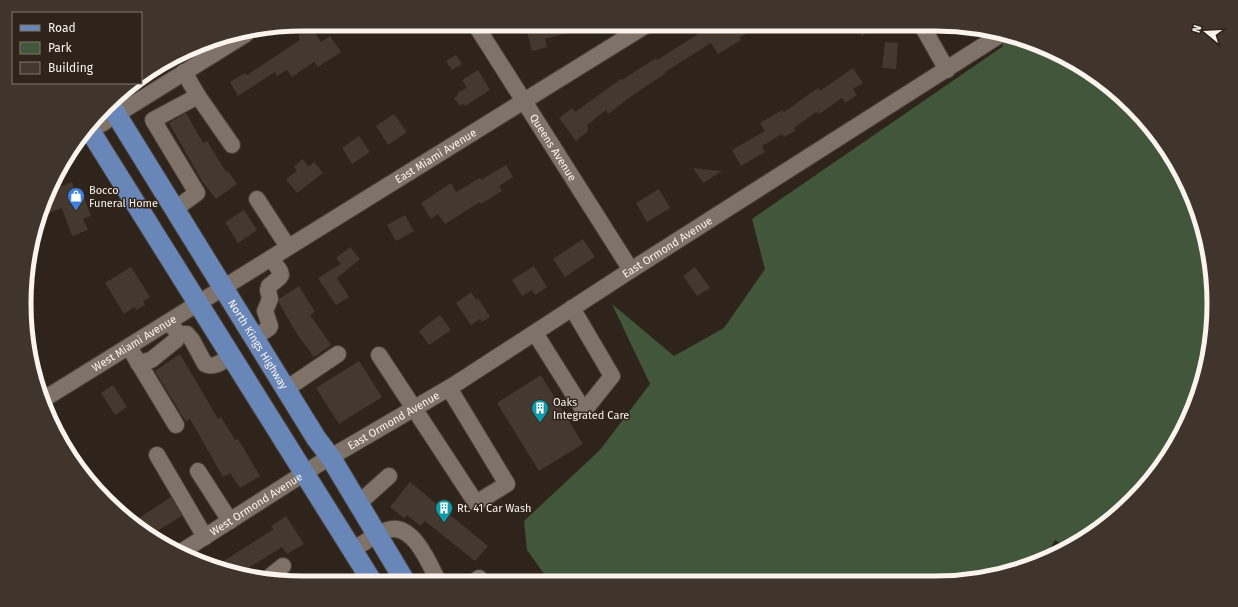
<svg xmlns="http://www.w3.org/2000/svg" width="1238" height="607" viewBox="0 0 1238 607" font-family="'Fira Sans',sans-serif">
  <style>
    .green { fill: #41563a }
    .building { fill: #44382f }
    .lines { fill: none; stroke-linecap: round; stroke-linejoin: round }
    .minor-casing { stroke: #494039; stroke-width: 18 }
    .major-casing { stroke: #494039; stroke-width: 22 }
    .minor { stroke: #7f7268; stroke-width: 16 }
    .major { stroke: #6986b8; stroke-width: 20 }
    .labels { text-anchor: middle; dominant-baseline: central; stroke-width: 3; stroke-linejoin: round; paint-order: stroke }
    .street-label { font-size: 11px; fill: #fbf3ee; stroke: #2f241b }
    .poi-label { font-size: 11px; fill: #fbf3ee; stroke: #2f241b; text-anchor: start }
    .rim { fill: none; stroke: #fbf3ee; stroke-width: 5 }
  </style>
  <rect width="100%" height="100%" fill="#2f241b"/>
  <polygon class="green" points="1005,34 1042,45 1090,71 1132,106 1167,148 1193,197 1209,249 1214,304 1209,358 1193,411 1156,474 1105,525 1067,547 1055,540 1042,562 971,581 550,582 527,550 524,521 600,450 650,384 612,304 674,356 724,328 765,269 752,219 1002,47"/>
  <g class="building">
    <polygon points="525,24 590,24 590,27 545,39 547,47 532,51"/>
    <polygon points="714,24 716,24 719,28 725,24 761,24 739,38 741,40 718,54 711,43 665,72 666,73 633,95 608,114 606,110 587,125 588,131 576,141 559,118 572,108 575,112 621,79 622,80 656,58 657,60"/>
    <polygon points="854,24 881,24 862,36"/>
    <polygon points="311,27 321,42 330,36 341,52 318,67 314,62 292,77 287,70 277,76 275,72 238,96 230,82 245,73 247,75 300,40 298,36"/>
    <polygon points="885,42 898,43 896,69 882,68"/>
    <polygon points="456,55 462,64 452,70 446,61"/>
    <polygon points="853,68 863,83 853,89 857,95 845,103 842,98 819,114 816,112 794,128 795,131 784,137 782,134 762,146 765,152 741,166 732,150 765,131 760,123 782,110 784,112 818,88 820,91"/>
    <polygon points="478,70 490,90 465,106 463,104 460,106 454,98 458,95 457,93 467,88 462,80"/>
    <polygon points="186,113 203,143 207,141 226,172 228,171 237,184 216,199 202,181 169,123"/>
    <polygon points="394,114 407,132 388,145 376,126"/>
    <polygon points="359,136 370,152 352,164 342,148"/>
    <polygon points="303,159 308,167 314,162 323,173 297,193 286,179 297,171 294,166"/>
    <polygon points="506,165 513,177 499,186 502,191 481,204 480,202 445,224 438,214 431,219 421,203 451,183 456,192 480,178 481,180"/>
    <polygon points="693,168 722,171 703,183"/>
    <polygon points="72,182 76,194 82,192 91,216 83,219 88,230 72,236 62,208 39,217 45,198 53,195 52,190"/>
    <polygon points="659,189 670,208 647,222 636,203"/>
    <polygon points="244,210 257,230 238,243 225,222"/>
    <polygon points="405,215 414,231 396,241 387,225"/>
    <polygon points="583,239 595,257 565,277 553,259"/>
    <polygon points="350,247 360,259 337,278 349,297 336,305 318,278 341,264 336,258"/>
    <polygon points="534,266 547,287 535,295 532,290 522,296 512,280"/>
    <polygon points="131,267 150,297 143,301 145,305 136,310 134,307 124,314 105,283"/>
    <polygon points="695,267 710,288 697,296 683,276"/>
    <polygon points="299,286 315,312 310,315 331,345 314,357 297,334 279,303 279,299"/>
    <polygon points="471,292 476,300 478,298 490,317 482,322 480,319 471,325 456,303"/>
    <polygon points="440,315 451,330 429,345 419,331"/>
    <polygon points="180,354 218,419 221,417 235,440 238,439 260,476 240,488 230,473 223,477 190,419 186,422 155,371"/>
    <polygon points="359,361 382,397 339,424 316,388"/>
    <polygon points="541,375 583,444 539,471 497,403"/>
    <polygon points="113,385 127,407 115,415 101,393"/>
    <polygon points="410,482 488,546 475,561 425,521 420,526 407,515 404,518 390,507"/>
    <polygon points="171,497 182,516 152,534 133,522"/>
    <polygon points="286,516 304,544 287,554 282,547 239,574 214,567 274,529 271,526"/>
  </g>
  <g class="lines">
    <g class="minor-casing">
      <g id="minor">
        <path id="s1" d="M475 24 631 270"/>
        <polyline points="921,24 947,70"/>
        <polyline points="198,96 232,145"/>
        <polyline points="82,136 246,34"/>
        <polyline points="257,199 288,247"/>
        <polyline points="175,209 197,193 153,120 198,96 184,72"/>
        <polyline points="535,333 584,411 612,376 572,308"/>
        <path d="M178 334H187L192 340 205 364C214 369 223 361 231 356"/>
        <polyline points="255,337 269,328 270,326 265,311 270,299 268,290 269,286 279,278 281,275 280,271 271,258"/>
        <polyline points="129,347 176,425"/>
        <polyline points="379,355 476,503 507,484 449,388"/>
        <polyline points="138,363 151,360 176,340 178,334 173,327"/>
        <polyline points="286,389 338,354"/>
        <path id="s2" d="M44 399 648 24"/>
        <polyline points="157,455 205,537"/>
        <polyline points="198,471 230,521"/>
        <polyline points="359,503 389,476"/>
        <path d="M353 550C364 543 375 534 387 530 413 521 430 565 439 583"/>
        <path id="s3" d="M181 552 317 465 454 385 631 270 1003 33"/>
        <polyline points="267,579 283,566"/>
        <polyline points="475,582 479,578"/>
      </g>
    </g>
    <g class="major-casing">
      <g id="major">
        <path id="s4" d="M111 106 316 438 331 458 406 583"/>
        <polyline points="89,129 373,583"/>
      </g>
    </g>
    <use href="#minor" class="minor"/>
    <use href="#major" class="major"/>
  </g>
  <defs>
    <g id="shop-pin" transform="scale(0.9)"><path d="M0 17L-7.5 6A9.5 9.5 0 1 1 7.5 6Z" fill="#3f7fe0" stroke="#2f241b"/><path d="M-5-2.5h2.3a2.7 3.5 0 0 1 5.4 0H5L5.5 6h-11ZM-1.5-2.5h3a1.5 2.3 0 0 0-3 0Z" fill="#fff"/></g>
    <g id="building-pin" transform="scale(0.9)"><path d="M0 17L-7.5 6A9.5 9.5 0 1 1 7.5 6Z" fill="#0f9aa8" stroke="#2f241b"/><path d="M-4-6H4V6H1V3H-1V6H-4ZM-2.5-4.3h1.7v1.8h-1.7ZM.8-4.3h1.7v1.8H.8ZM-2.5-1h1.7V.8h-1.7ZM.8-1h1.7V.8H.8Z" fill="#fff"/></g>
  </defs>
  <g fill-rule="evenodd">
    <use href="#shop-pin" x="76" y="196"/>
    <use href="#building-pin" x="540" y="408"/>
    <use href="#building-pin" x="444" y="508"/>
  </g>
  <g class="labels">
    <g class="street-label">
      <text stroke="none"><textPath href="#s1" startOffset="146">Queens Avenue</textPath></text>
      <text stroke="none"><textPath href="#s2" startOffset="461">East Miami Avenue</textPath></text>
      <text stroke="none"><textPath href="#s3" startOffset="574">East Ormond Avenue</textPath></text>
      <text stroke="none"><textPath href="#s2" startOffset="106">West Miami Avenue</textPath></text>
      <text stroke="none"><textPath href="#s4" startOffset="280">North Kings Highway</textPath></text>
      <text stroke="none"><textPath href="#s3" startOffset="250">East Ormond Avenue</textPath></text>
      <text stroke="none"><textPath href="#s3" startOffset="89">West Ormond Avenue</textPath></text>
    </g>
    <g class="poi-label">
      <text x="89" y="190">Bocco<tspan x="89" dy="13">Funeral Home</tspan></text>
      <text x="553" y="402">Oaks<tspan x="553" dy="13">Integrated Care</tspan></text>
      <text x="457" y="508">Rt. 41 Car Wash</text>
    </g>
  </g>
  <path d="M0 0H1238V607H0ZM303 31H935A272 272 0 0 1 1207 303V304A272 272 0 0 1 935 576H303A272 272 0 0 1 31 304V303A272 272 0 0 1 303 31Z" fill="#3f352c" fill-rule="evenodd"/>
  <path class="rim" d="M303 31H935A272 272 0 0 1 1207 303V304A272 272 0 0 1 935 576H303A272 272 0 0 1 31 304V303A272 272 0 0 1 303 31Z"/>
  <rect x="12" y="12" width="130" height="72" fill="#2f241b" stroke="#81776f"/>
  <rect x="20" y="25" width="20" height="6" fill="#6986b8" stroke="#81776f"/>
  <text x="48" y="32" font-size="12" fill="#fbf3ee">Road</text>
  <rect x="20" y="42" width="20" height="12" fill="#41563a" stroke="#81776f"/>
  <text x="48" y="52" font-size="12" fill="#fbf3ee">Park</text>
  <rect x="20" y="62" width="20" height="12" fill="#44382f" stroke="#81776f"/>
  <text x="48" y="72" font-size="12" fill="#fbf3ee">Building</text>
  <g transform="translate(1206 32) rotate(288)" stroke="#2f241b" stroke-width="3" paint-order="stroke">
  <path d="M0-3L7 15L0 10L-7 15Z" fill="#fbf3ee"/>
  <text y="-6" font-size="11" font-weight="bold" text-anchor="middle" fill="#fbf3ee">N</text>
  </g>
</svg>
